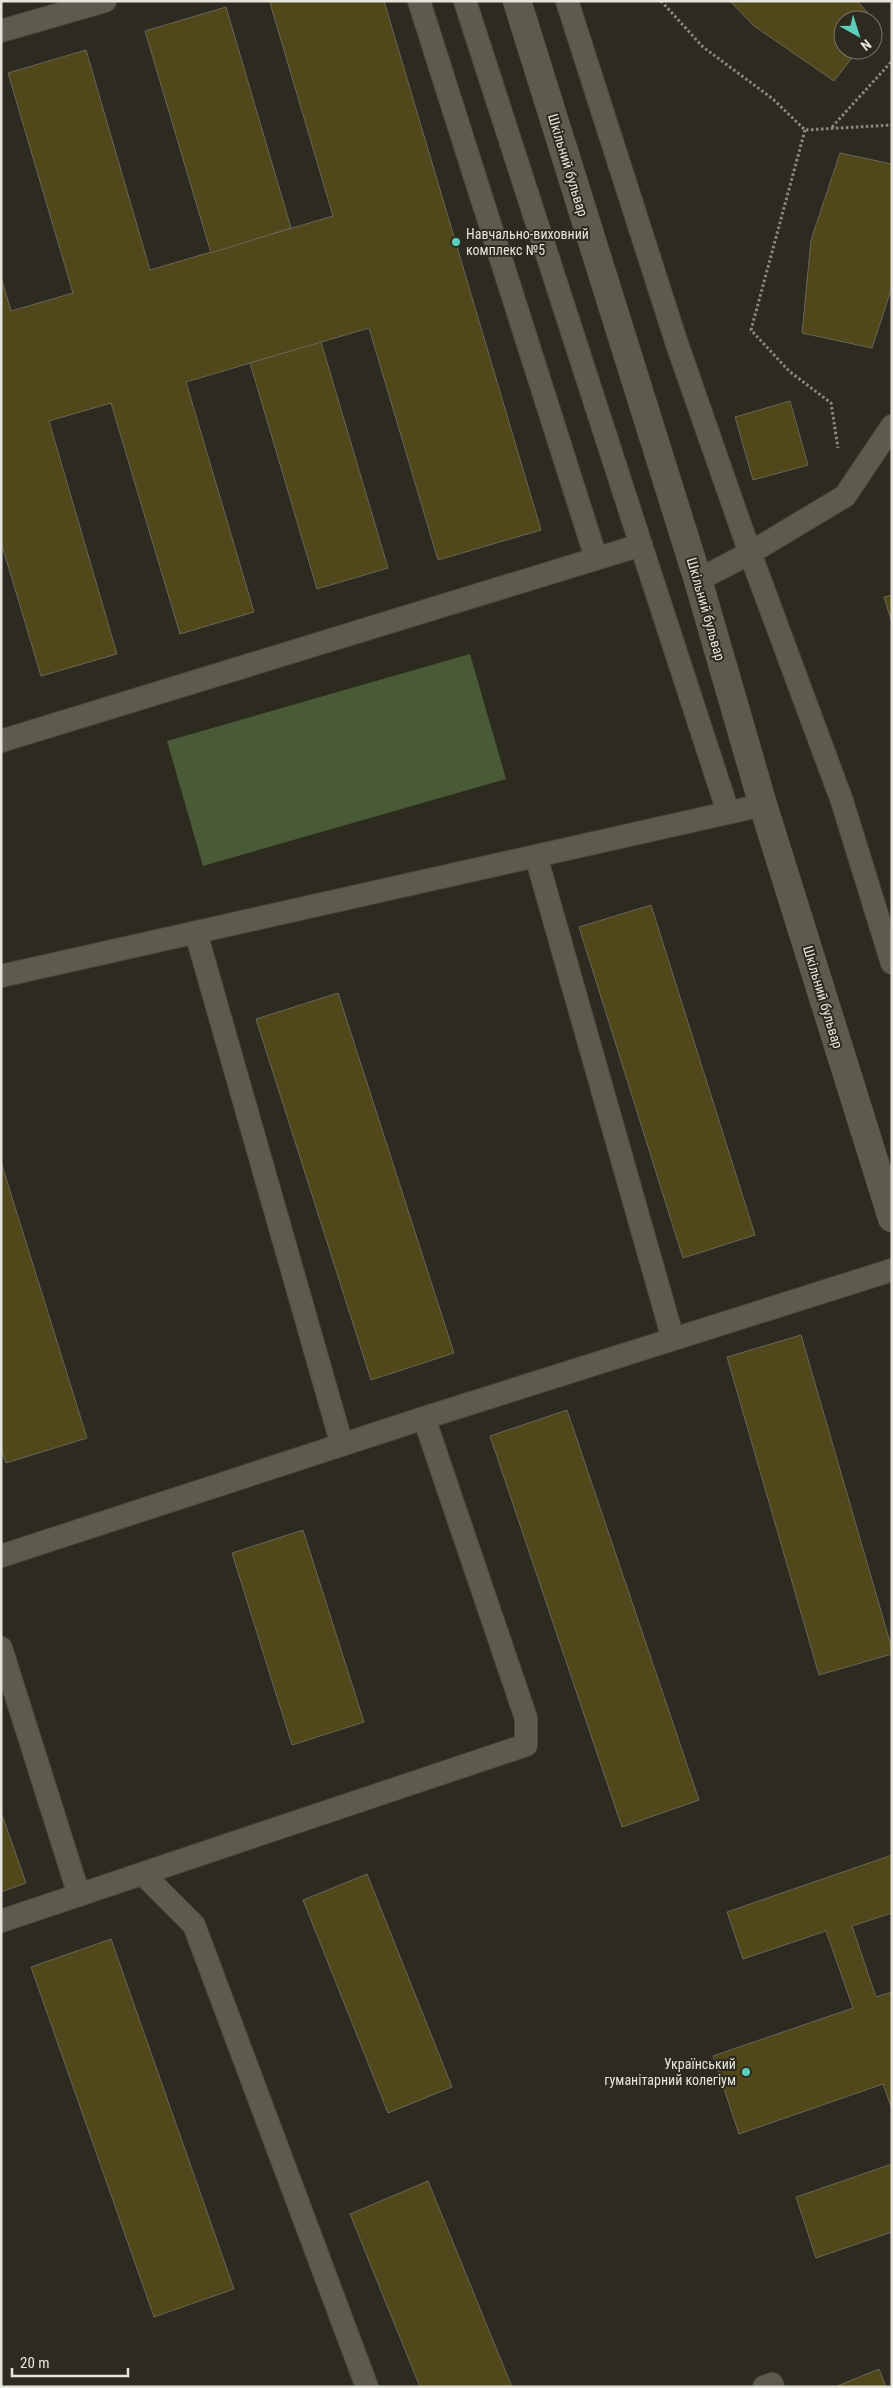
<svg xmlns="http://www.w3.org/2000/svg" width="893" height="2388" viewBox="0 0 893 2388" font-family="'Roboto Condensed',sans-serif">
  <style>
    .green { fill: #495b36 }
    .building { fill: #50471a; stroke: #686659 }
    .lines { fill: none; stroke-linecap: round; stroke-linejoin: round }
    .lane-casing { stroke: #4b4a3f; stroke-width: 24 }
    .street-casing { stroke: #4b4a3f; stroke-width: 29 }
    .path { stroke: #8b897f; stroke-width: 3; stroke-dasharray: 2.5 2.5; stroke-linecap: butt }
    .lane { stroke: #5d5b4e; stroke-width: 22 }
    .street { stroke: #5d5b4e; stroke-width: 28 }
    .poi-dot { fill: #5bcebc; stroke: #2d2b1f; stroke-width: 2 }
    .labels { text-anchor: middle; dominant-baseline: central; stroke-width: 4; stroke-linejoin: round; paint-order: stroke }
    .street-label { font-size: 14px; fill: #e6e5dd; stroke: #2d2b1f }
    .poi-label { font-size: 14px; fill: #e6e5dd; stroke: #2d2b1f; text-anchor: start }
  </style>
  <rect width="100%" height="100%" fill="#2d2b1f"/>
  <polygon class="green" points="470,654 506,779 203,866 167,741"/>
  <g class="building">
    <polygon points="277,1 384,1 541,530 438,560 369,328 186,382 254,612 180,634 111,403 49,421 117,654 41,676 1,542 1,277 11,311 73,293 8,73 86,50 150,270 333,216 270,3"/>
    <polygon points="730,1 857,1 878,24 873,31 873,20 843,20 843,50 858,50 834,81 754,26"/>
    <polygon points="226,7 291,228 211,253 145,31"/>
    <polygon points="840,153 892,164 892,287 872,348 802,333 811,240"/>
    <polygon points="321,342 388,568 317,589 250,363"/>
    <polygon points="790,401 808,465 753,480 735,417"/>
    <polygon points="892,595 892,623 884,597"/>
    <polygon points="651,905 755,1235 683,1258 579,927"/>
    <polygon points="338,993 454,1353 371,1380 256,1019"/>
    <polygon points="1,1162 87,1438 6,1463 1,1449"/>
    <polygon points="801,1335 892,1649 892,1654 819,1675 727,1357"/>
    <polygon points="567,1410 699,1800 622,1827 490,1436"/>
    <polygon points="303,1530 364,1722 292,1745 232,1553"/>
    <polygon points="1,1812 26,1883 1,1892"/>
    <polygon points="892,1855 892,1913 852,1926 876,1997 892,1992 892,2109 883,2084 739,2134 713,2056 853,2008 826,1931 743,1959 727,1912"/>
    <polygon points="367,1874 452,2087 388,2113 303,1900"/>
    <polygon points="111,1939 234,2289 154,2317 31,1967"/>
    <polygon points="892,2164 892,2232 816,2258 796,2197"/>
    <polygon points="428,2181 512,2387 420,2387 350,2214"/>
    <polygon points="879,2369 886,2387 835,2387"/>
  </g>
  <g class="lines">
    <g class="lane-casing">
      <g id="lane">
        <polyline points="419,1 596,558"/>
        <polyline points="465,1 641,545"/>
        <polyline points="567,1 677,344 750,553 842,801 892,963"/>
        <polyline points="1,31 105,1"/>
        <polyline points="698,580 750,553 845,496 892,426"/>
        <polyline points="1,741 641,545 728,812"/>
        <polyline points="536,856 673,1339"/>
        <polyline points="196,933 342,1445"/>
        <polyline points="1,976 763,805"/>
        <polyline points="1,1556 424,1418 892,1270"/>
        <polyline points="1,1648 79,1895"/>
        <polyline points="143,1874 194,1925 367,2387"/>
        <polyline points="1,1921 526,1745 526,1718 424,1418"/>
        <polyline points="764,2387 772,2384 773,2387"/>
      </g>
    </g>
    <g class="street-casing">
      <polyline id="street" points="517,1 698,580 763,805 892,1218"/>
    </g>
    <g class="path">
      <polyline points="661,1 703,47 773,99 805,130 892,125"/>
      <polyline points="832,127 892,61"/>
      <polyline points="805,130 751,330 789,371 831,403 838,448"/>
    </g>
    <use href="#lane" class="lane"/>
    <use href="#street" class="street"/>
  </g>
  <g class="poi-dot">
    <circle cx="456" cy="242" r="5"/>
    <circle cx="746" cy="2072" r="5"/>
  </g>
  <g class="labels">
    <g class="street-label">
      <text transform="translate(568 165) rotate(73)">Шкільний бульвар</text>
      <text transform="translate(706 609) rotate(74)">Шкільний бульвар</text>
      <text transform="translate(823 997) rotate(73)">Шкільний бульвар</text>
    </g>
    <g class="poi-label">
      <text x="466" y="234">Навчально-виховний<tspan x="466" dy="16">комплекс №5</tspan></text>
      <text x="736" y="2064" text-anchor="end">Український<tspan x="736" dy="16">гуманітарний колегіум</tspan></text>
    </g>
  </g>
  <rect width="893" height="2388" fill="none" stroke="#e6e5dd" stroke-width="5"/>
  <g transform="translate(858 35) rotate(141)"><circle r="24" fill="#2d2b1f" stroke="#77756b"/>
  <path d="M0-4L9 19L0 12L-9 19Z" fill="#5bcebc"/>
  <text y="-8" font-size="14" font-weight="bold" text-anchor="middle" fill="#e6e5dd">N</text>
  </g>
  <path d="M12 2368v8h116v-8" fill="none" stroke="#e6e5dd" stroke-width="2.5"/>
  <text x="20" y="2368" font-size="15" fill="#e6e5dd" stroke="#2d2b1f" stroke-width="4" paint-order="stroke">20 m</text>
</svg>
